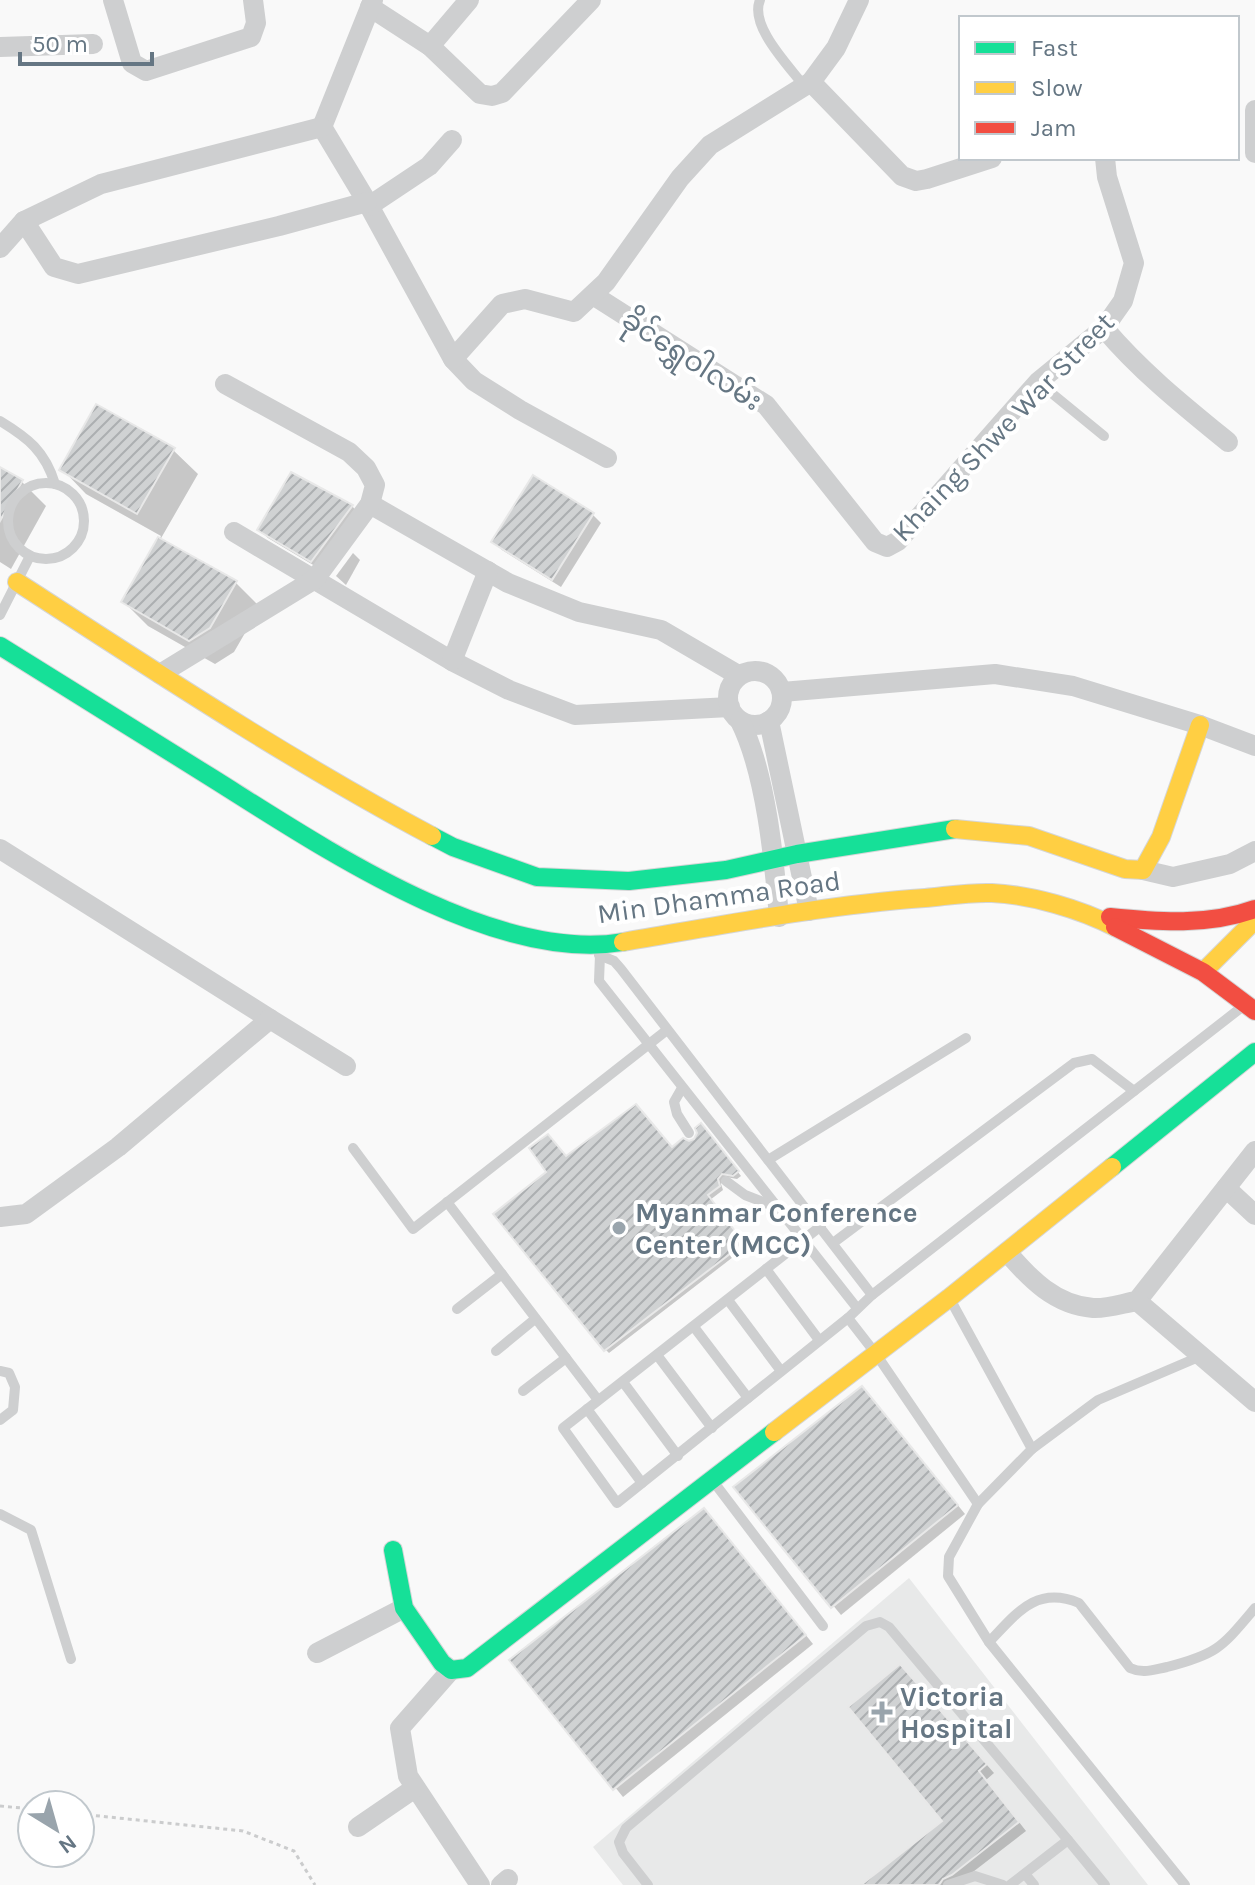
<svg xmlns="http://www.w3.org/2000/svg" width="1255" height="1885" viewBox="0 0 1255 1885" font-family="Karla,'Noto Sans Myanmar',sans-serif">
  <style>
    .built { fill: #e8e9e9 }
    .shadow { fill: #0003 }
    .building { fill: url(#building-hatch); stroke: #e8e8e8; stroke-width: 2 }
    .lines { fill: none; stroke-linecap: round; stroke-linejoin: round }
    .fast-casing { stroke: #d5d6d7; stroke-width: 20 }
    .slow-casing { stroke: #d5d6d7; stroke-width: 20 }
    .jam-casing { stroke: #d5d6d7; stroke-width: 20 }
    .path { stroke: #cbcccd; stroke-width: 3; stroke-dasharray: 4 4; stroke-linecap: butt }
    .lane { stroke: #cecfd0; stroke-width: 10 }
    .street { stroke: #cecfd0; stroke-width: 20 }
    .fast { stroke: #16e098; stroke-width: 18 }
    .slow { stroke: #ffcf43; stroke-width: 18 }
    .jam { stroke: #f24e42; stroke-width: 18 }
    .poi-dot { fill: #99a4ac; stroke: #fff; stroke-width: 3 }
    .labels { text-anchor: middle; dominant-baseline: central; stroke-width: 8; stroke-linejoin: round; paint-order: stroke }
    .street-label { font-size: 28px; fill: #657683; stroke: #fff }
    .poi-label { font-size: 28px; font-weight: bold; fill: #657683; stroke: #fff; text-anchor: start }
  </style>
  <defs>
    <pattern id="building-hatch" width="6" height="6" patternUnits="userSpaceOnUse" patternTransform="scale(2)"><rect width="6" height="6" fill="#d0d2d3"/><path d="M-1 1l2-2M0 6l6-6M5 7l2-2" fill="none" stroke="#acafb1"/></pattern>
  </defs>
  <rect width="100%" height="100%" fill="#f9f9f9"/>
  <polygon class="built" points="909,1578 1148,1885 623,1885 593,1847"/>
  <g class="shadow">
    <polygon points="173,450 198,474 160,540 236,583 260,607 234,652 215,664 148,626 124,602 161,536 86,494 62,469"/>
    <polygon points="0,469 22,482 46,506 11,569 0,562"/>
    <polygon points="292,475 352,506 360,515 320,569 268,538 259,530"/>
    <polygon points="593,515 601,523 561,587 502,550 493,541"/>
    <polygon points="353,553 360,560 346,585 336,576"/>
    <polygon points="704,1129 741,1176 737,1179 726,1177 721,1184 723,1190 710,1200 746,1247 609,1353 605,1349 566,1158 672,1149 695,1141"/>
    <polygon points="870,1397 965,1514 841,1615 736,1487"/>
    <polygon points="712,1518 813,1644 623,1797 512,1661"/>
    <polygon points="908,1675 994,1773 986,1780 1026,1831 956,1885 864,1885 945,1821"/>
  </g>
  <g class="building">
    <polygon points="96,404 175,448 137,514 59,470"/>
    <polygon points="0,467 23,480 0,521"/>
    <polygon points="291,472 353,505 311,562 257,530"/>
    <polygon points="533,475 594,513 552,580 491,542"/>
    <polygon points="158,537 237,581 210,628 189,641 121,602"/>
    <polygon points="636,1104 672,1147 683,1138 689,1141 694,1139 697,1133 695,1128 701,1123 739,1171 733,1176 722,1174 718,1179 720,1186 708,1195 744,1243 604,1351 493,1214 546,1172 529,1148 548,1134 566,1156"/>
    <polygon points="862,1386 958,1505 831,1608 733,1487"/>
    <polygon points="704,1508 806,1635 613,1790 509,1660"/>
    <polygon points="900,1664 987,1764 979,1771 1019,1822 952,1875 943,1879 939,1885 861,1885 942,1821 848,1707"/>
  </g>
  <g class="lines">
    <g class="fast-casing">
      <g id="fast">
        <path d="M0 646C71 690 141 734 212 778 319 845 493 964 623 942"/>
        <polyline points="432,836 453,847 537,877 629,881 726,870 797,854 955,829"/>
        <polyline points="1112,1167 1255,1052"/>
        <polyline points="393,1550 404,1608 442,1663 451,1670 467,1668 774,1432"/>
      </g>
    </g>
    <g class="slow-casing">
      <g id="slow">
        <path d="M17 582C153 670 289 760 432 836"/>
        <polyline points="955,829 1029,836 1125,869 1143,870 1161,837 1200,725"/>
        <path d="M623 942C723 925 824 905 925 898 947 896 970 892 992 893 1032 895 1080 909 1115 927"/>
        <polyline points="1203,972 1255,920"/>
        <polyline points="774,1432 949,1298 1112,1167"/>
      </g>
    </g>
    <g class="jam-casing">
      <g id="jam">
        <path d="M1110 917C1158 922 1209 926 1255 909"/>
        <polyline points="1115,927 1203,972 1255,1011"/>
      </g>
    </g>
    <g class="path">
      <polyline points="0,1806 32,1809"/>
      <polyline points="80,1814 243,1831 294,1851 315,1885"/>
    </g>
    <g class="lane">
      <path d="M760 0C749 26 789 66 804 86"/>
      <polyline points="1038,382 1104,436"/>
      <path d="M0 421C28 438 45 451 55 484"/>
      <circle cx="46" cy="521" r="38"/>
      <polyline points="0,615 30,556"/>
      <polyline points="599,955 614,961 621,969 872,1295"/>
      <polyline points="600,955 599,981 857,1308"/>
      <polyline points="682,1088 674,1102 677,1114 689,1133"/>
      <polyline points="353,1148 413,1229 667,1030"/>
      <polyline points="768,1160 966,1038"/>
      <polyline points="726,1181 745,1195 778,1208"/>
      <polyline points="447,1202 598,1400"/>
      <polyline points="821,1226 563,1428 617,1503 848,1318 872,1295 1242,1007"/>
      <polyline points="833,1243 1074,1063 1092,1059 1134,1091"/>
      <polyline points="766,1269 819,1340"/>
      <polyline points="950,1299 1032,1449 978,1504"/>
      <polyline points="728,1300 781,1371"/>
      <polyline points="457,1309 502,1274"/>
      <polyline points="848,1318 876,1354 978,1504 949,1557 948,1576 989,1642 1185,1885"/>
      <polyline points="694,1327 748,1398"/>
      <polyline points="496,1351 535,1319"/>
      <polyline points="657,1355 712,1428"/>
      <polyline points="0,1371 9,1373 15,1387 13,1410 0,1420"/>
      <polyline points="623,1382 678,1456"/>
      <polyline points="523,1391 566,1358"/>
      <polyline points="587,1409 642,1483"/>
      <polyline points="1032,1449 1098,1400 1201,1356"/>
      <polyline points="713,1481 823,1626"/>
      <polyline points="0,1514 31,1530 71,1659"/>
      <path d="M989 1642C1016 1614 1036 1585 1079 1603L1130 1668C1143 1674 1152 1670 1167 1667 1218 1654 1222 1647 1255 1608"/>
      <polyline points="1025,1874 1034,1885"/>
      <polyline points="648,1885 623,1853 619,1842 626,1828 866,1626 880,1622 889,1627 1068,1840"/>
      <polyline points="948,1885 975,1876 1003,1885"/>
      <polyline points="1010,1885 1068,1840 1105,1885"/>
    </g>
    <g class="street">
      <polyline points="113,0 132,63 146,71 251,37 256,23 253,0"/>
      <polyline points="370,7 430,46 480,94 492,96 502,93 591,0"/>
      <polyline points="430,46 469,0"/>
      <polyline points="0,47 93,44"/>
      <polyline points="811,82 902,176 916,181 927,179 992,158"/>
      <polyline points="1255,110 1255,153"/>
      <polyline points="322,127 367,202 453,359 474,381 520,410 607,458"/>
      <polyline points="322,127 373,0"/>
      <polyline points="369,206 429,166 452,140"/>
      <polyline points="24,221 54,267 78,274 279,226 367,202"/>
      <polyline points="0,248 24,221 101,184 322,127"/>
      <polyline points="593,295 766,405 875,542 887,547 898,541 1038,382 1104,328 1123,301 1134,263 1107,177 1105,158"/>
      <path d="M1104 328C1140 371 1185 407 1228 442"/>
      <polyline points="453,359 502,304 525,299 574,312 606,282 680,178 710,145 811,82 836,48 859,0"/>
      <polyline points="370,504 508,583 579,612 661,630 738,675"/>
      <polyline points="234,532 452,661 509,690 575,715 730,707"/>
      <polyline points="452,661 488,571"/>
      <circle cx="755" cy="698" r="27"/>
      <polyline points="160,674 315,579 370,504 375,485 366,468 349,452 225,384"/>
      <polyline points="782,692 995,674 1073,686 1200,725 1255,746"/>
      <path d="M740 721C766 773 774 859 779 917"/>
      <polyline points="769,721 809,911"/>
      <polyline points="0,849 270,1019"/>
      <polyline points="1143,870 1173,877 1230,864 1255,851"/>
      <polyline points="1226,1188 1255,1215"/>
      <polyline points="0,1217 26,1214 118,1147 270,1019 346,1066"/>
      <path d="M1007 1252C1030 1279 1055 1305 1093 1308 1107 1309 1124 1303 1137 1301L1255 1151"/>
      <polyline points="1137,1301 1255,1402"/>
      <polyline points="317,1653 404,1608"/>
      <polyline points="451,1670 400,1728 408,1776 480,1885"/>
      <polyline points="358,1827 415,1788"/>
      <polyline points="501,1885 508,1879"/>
    </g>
    <use href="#fast" class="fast"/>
    <use href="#slow" class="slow"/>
    <use href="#jam" class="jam"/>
  </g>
  <g class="poi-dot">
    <circle cx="619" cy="1228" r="8"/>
    <path d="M878 1700h8v8h8v8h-8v8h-8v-8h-8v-8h8z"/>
  </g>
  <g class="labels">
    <g class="street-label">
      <text transform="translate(692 360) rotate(33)">ခိုင်ရွှေဝါလမ်း</text>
      <text transform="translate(1003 427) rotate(-46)">Khaing Shwe War Street</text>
      <text transform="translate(719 897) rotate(-8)">Min Dhamma Road</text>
    </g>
    <g class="poi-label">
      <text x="635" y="1212">Myanmar Conference<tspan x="635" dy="32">Center (MCC)</tspan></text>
      <text x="900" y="1696">Victoria<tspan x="900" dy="32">Hospital</tspan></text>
    </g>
  </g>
  <rect x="959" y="16" width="280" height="144" fill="#ffffff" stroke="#c1c8cd" stroke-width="2"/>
  <rect x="975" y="42" width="40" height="12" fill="#16e098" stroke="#c1c8cd" stroke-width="2"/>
  <text x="1031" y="56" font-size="24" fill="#657683">Fast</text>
  <rect x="975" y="82" width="40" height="12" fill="#ffcf43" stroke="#c1c8cd" stroke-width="2"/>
  <text x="1031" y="96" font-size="24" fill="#657683">Slow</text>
  <rect x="975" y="122" width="40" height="12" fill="#f24e42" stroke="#c1c8cd" stroke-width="2"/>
  <text x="1031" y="136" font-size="24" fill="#657683">Jam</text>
  <g transform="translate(56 1829) rotate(143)"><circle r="38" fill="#ffffff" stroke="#c1c8cd" stroke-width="2"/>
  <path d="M0-6L14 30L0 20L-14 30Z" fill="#99a4ac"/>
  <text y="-12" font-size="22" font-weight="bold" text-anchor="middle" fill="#657683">N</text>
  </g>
  <path d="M20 52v12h132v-12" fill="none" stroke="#657683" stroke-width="4"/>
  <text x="32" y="52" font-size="24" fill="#657683" stroke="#ffffff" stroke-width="6" paint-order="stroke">50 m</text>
</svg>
